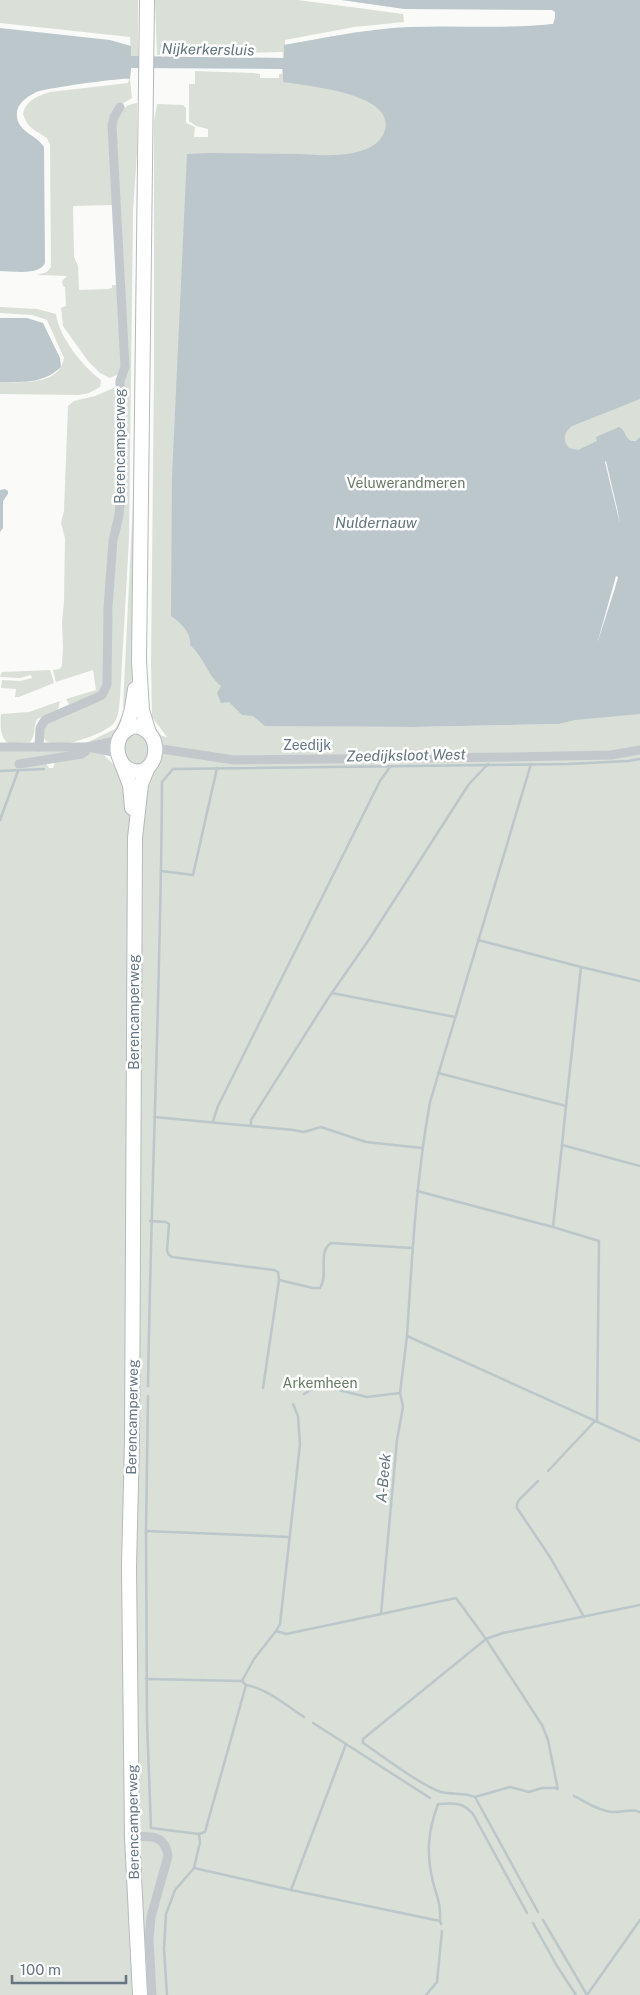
<svg xmlns="http://www.w3.org/2000/svg" width="640" height="1995" viewBox="0 0 640 1995" font-family="'Public Sans',sans-serif">
  <style>
    .green { fill: #dadfd7; fill-rule: evenodd }
    .water { fill: #bbc7cb }
    .pier { fill: #fafaf8 }
    .lines { fill: none; stroke-linecap: round; stroke-linejoin: round }
    .stream { stroke: #bbc7cb; stroke-width: 2.5 }
    .primary-casing { stroke: #b5babe; stroke-width: 16 }
    .street { stroke: #c3c8cc; stroke-width: 9 }
    .primary { stroke: #fff; stroke-width: 14 }
    .labels { text-anchor: middle; dominant-baseline: central; stroke-width: 5; stroke-linejoin: round; paint-order: stroke }
    .street-label { font-size: 14px; fill: #657683; stroke: #fff }
    .park-label { font-size: 14px; fill: #687a64; stroke: #fff }
    .water-label { font-size: 15px; font-style: italic; fill: #60757c; stroke: #fff }
  </style>
  <rect width="100%" height="100%" fill="#fafaf8"/>
  <g class="green">
    <polygon points="0,0 138,0 138,57 131,56 130,37 0,23"/>
    <path d="M155 0H298L403 14 404 22 354 27 285 40V45L356 32 523 27 556 24 557 6 524 4 465 9H405L341 0H640V1995H0V751L78 750 46 763 49 768H53L55 762 95 751 102 753 113 764 117 772 151 771 163 755 161 742 152 726 162 736 167 737 152 717 151 664 154 375V121L157 104 183 105 186 108V123L195 127 194 137H208V129L196 126 189 121V84H195V71L253 73 260 74V78H279V74H282L283 52 157 55ZM571 720 559 724 415 727 314 726Z"/>
    <path d="M129 79H130L132 98 117 107 114 205 73 206 74 257 78 266 79 290 108 289 112 288V285H117L122 367 119 374 110 378 100 373 88 361 63 326 61 308 66 306 65 287 63 286 62 281 67 276 37 275 47 272 51 267 50 145 47 138C34 129 29 130 23 114 26 100 38 96 50 92L128 83Z"/>
    <path d="M137 103V152L133 211 129 539 120 698C119 706 119 718 113 724 104 734 52 754 44 738 42 732 45 728 48 723L104 698 108 692 110 685C111 620 114 556 124 492L115 127C119 114 122 105 137 103Z"/>
    <polygon points="140,158 133,667 130,707 123,707 133,502 137,186"/>
    <path d="M0 307 37 309 56 314C59 337 83 367 101 380L100 387 89 393 79 395 0 394V382C21 382 60 386 64 358L47 320 32 315 0 313Z"/>
    <polygon points="116,387 118,491 103,686 98,693 70,706 66,699 96,690 93,670 56,682 53,670 60,669 62,665 63,646 62,622 64,602 65,538 61,523 64,511 68,406 74,401 95,396"/>
    <polygon points="50,670 54,683 19,697 15,697 16,689 1,688 2,680 20,681 32,678 31,675 20,678 0,677 2,672"/>
    <path d="M60 701 58 710 37 719C33 727 36 735 30 742L9 744C0 738 0 726 1 714L29 712Z"/>
    <polygon points="124,712 129,712 116,734 113,737 86,743 115,729"/>
    <path d="M136 733H139L149 743 148 757 138 765C126 762 125 756 124 744L129 736Z"/>
  </g>
  <g class="water">
    <path d="M342 0H640V399L572 426C564 432 562 440 569 448L578 450 597 441 596 437 619 427C625 429 625 438 631 441H636L640 437V714L575 720 559 724 415 727 265 726 253 716 242 715 229 702 221 703 217 693 221 686C207 675 204 657 190 645 192 633 180 622 171 616L172 477 187 154 208 153C239 153 269 154 300 154 319 155 339 157 357 152 368 150 380 143 384 133 400 93 306 86 283 82V69L131 68 130 79C124 77 50 88 39 91 31 94 18 102 17 112 15 132 36 134 44 147L45 263C39 276 13 271 0 271V28L110 40 131 46V56L284 58V45C325 38 366 29 408 27 457 25 505 29 553 24L555 18V12L552 10 405 9Z"/>
    <path d="M0 318H27L43 323 60 358 61 367C43 384 23 382 0 382Z"/>
    <polygon points="5,489 8,491 8,494 3,501 3,528 0,532 0,490"/>
  </g>
  <g class="pier">
    <polygon points="606,461 617,508 620,524 605,462"/>
    <polygon points="616,576 618,577 615,588 597,644"/>
  </g>
  <g class="lines">
    <g class="stream">
      <polyline points="0,771 44,769"/>
      <polyline points="0,820 18,771"/>
      <polyline points="161,871 193,875 217,768"/>
      <polyline points="581,967 640,981"/>
      <polyline points="332,993 455,1017"/>
      <polyline points="438,1073 566,1106 581,967 478,940"/>
      <polyline points="566,1106 562,1145 640,1166"/>
      <polyline points="154,1117 293,1130 304,1132 321,1127 366,1142 422,1148"/>
      <polyline points="213,1121 218,1106 380,781 390,767"/>
      <polyline points="251,1125 251,1120 327,1000 370,938 469,784 488,764"/>
      <polyline points="417,1191 553,1227 599,1241 597,1422"/>
      <path d="M150 1221 166 1222 169 1224 167 1251 169 1255 172 1257 274 1270 278 1272 279 1280 313 1288H320C329 1275 317 1252 331 1243L412 1248"/>
      <polyline points="553,1227 562,1145"/>
      <path d="M407 1336C412 1258 416 1179 430 1102L531 764"/>
      <path d="M148 1386C151 1185 161 983 162 782L173 769 568 764 628 761 640 759"/>
      <polyline points="263,1388 279,1280"/>
      <polyline points="304,1394 319,1385 367,1397 400,1393"/>
      <polyline points="548,1471 595,1421"/>
      <polyline points="538,1481 519,1500 517,1504 517,1508 550,1557 584,1617"/>
      <polyline points="146,1531 148,1396"/>
      <polyline points="381,1614 456,1598 486,1639 503,1633 640,1605"/>
      <polyline points="276,1631 280,1624 300,1444 298,1416 293,1404"/>
      <polyline points="146,1679 242,1681 254,1659 276,1631 286,1634 381,1614 397,1440 403,1407 400,1393 407,1336 640,1441"/>
      <polyline points="242,1681 246,1685 205,1832 199,1834 151,1828 147,1722 146,1531 289,1537"/>
      <path d="M246 1685C266 1688 287 1706 304 1717"/>
      <polyline points="313,1723 346,1744"/>
      <path d="M574 1796C586 1802 599 1811 612 1812 622 1813 630 1808 640 1812"/>
      <path d="M475 1797C465 1792 452 1795 441 1792 420 1785 383 1756 363 1743V1739L486 1639 542 1725 548 1740 557 1785V1789"/>
      <polyline points="194,1868 291,1890 440,1921 441,1924"/>
      <polyline points="291,1890 346,1744 430,1798"/>
      <polyline points="538,1912 475,1797 510,1787 529,1792 542,1788 558,1788"/>
      <polyline points="543,1920 587,1995"/>
      <path d="M440 1921C441 1904 437 1897 433 1882 426 1853 428 1831 438 1804 454 1803 463 1802 473 1814L527 1913"/>
      <polyline points="533,1923 557,1966 576,1995"/>
      <polyline points="167,1995 164,1949 166,1914 175,1890 194,1868 200,1842 199,1834"/>
      <polyline points="426,1995 437,1982 442,1931"/>
      <polyline points="587,1995 640,1920"/>
    </g>
    <g class="primary-casing">
      <g id="primary">
        <polyline points="147,0 139,661 142,710 149,733"/>
        <path d="M136 726C152 730 158 743 154 758 152 763 149 768 144 770 118 780 104 733 136 726Z"/>
        <path d="M124 732C131 718 133 704 135 689"/>
        <polyline points="121,762 130,785 132,808"/>
        <polyline points="140,1995 132,1837 129,1567 132,1440 135,838 141,784 148,767"/>
      </g>
    </g>
    <g class="street">
      <polyline points="0,747 88,747 118,753"/>
      <polyline points="39,747 40,728 45,720 98,697 102,695 107,685 108,608 113,541 119,515 121,492 120,381 125,367 112,126 114,117 120,107"/>
      <polyline points="155,748 234,760 511,757 611,755 640,750"/>
      <polyline points="19,764 82,754 86,751 88,747 119,740"/>
      <path d="M132 1837C150 1836 165 1834 168 1856L151 1917 149 1939 152 1995"/>
    </g>
    <use href="#primary" class="primary"/>
  </g>
  <g class="labels">
    <g class="street-label">
      <text transform="translate(120 446) rotate(-90)">Berencamperweg</text>
      <text x="307" y="745">Zeedijk</text>
      <text transform="translate(134 1012) rotate(-90)">Berencamperweg</text>
      <text transform="translate(132 1417) rotate(-89)">Berencamperweg</text>
      <text transform="translate(133 1822) rotate(-91)">Berencamperweg</text>
    </g>
    <g class="park-label">
      <text x="406" y="483">Veluwerandmeren</text>
      <text x="320" y="1383">Arkemheen</text>
    </g>
    <g class="water-label">
      <text transform="translate(208 49) rotate(1)">Nijkerkersluis</text>
      <text x="376" y="522">Nuldernauw</text>
      <text transform="translate(406 755) rotate(-1)">Zeedijksloot West</text>
      <text transform="translate(383 1478) rotate(-85)">A-Beek</text>
    </g>
  </g>
  <path d="M12 1975v8h114v-8" fill="none" stroke="#657683" stroke-width="2.5"/>
  <text x="20" y="1975" font-size="15" fill="#657683" stroke="#ffffff" stroke-width="4" paint-order="stroke">100 m</text>
</svg>
